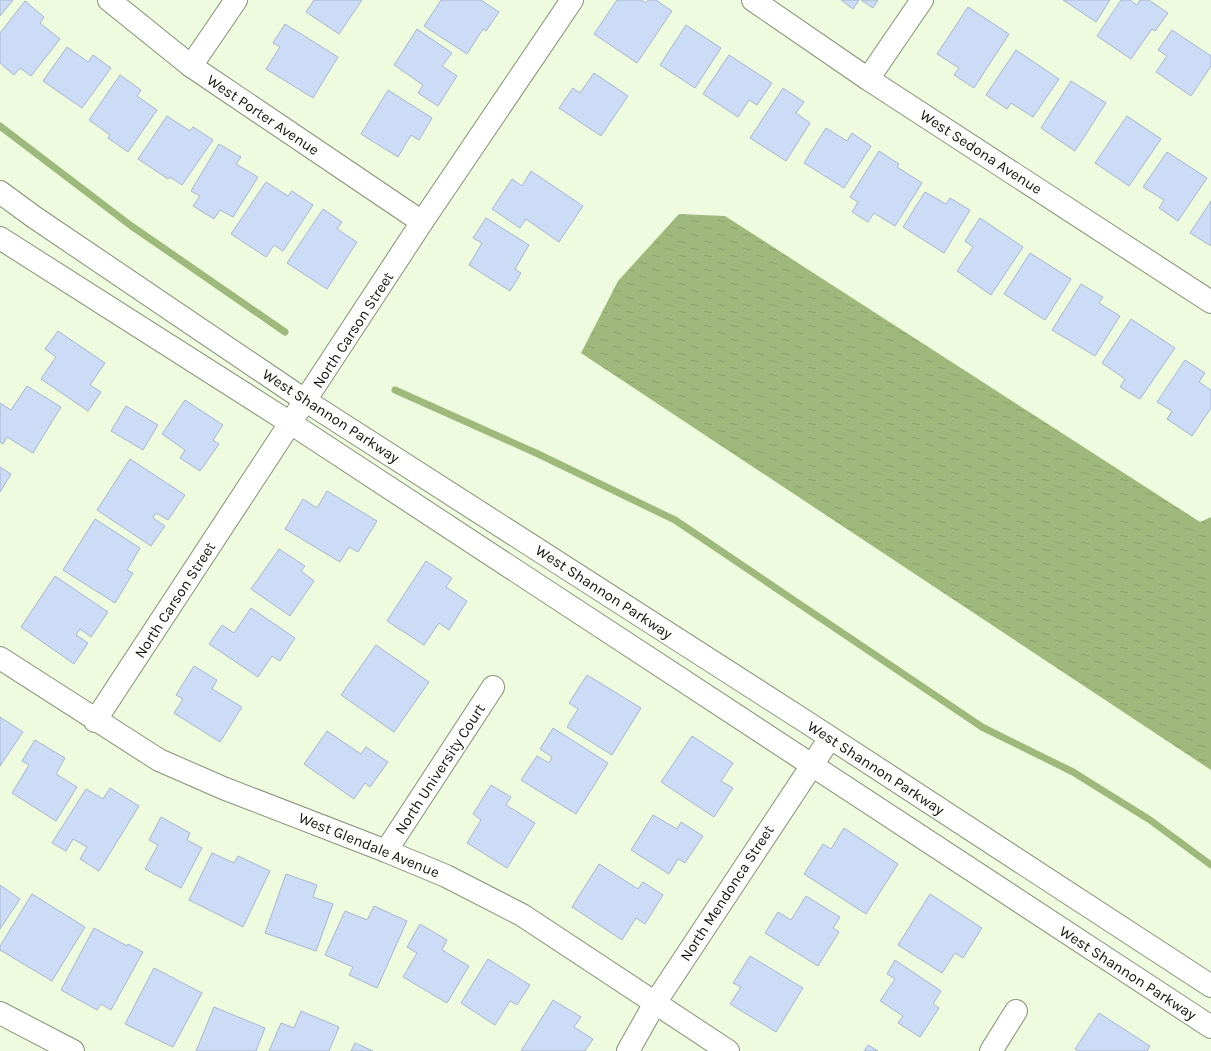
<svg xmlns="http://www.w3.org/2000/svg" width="1211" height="1051" viewBox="0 0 1211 1051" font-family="Karla,sans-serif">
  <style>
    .water { fill: url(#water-ripples) }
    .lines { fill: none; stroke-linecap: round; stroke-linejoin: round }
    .stream { stroke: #9fb97c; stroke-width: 7 }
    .building { fill: #cddcf6; stroke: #a7b6cf }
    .minor-casing { stroke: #859177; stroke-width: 24 }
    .minor { stroke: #fff; stroke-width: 22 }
    .labels { text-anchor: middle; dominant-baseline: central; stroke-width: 4; stroke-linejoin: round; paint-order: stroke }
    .street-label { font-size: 15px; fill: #12160c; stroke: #fff }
  </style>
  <defs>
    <pattern id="water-ripples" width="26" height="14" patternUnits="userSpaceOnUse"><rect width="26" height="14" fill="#9fb97c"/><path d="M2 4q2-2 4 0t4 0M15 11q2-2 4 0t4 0" fill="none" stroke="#889e6a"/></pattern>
  </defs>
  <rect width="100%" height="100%" fill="#eefbde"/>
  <polygon class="water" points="679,214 725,216 1200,522 1211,517 1211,770 581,353 618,281"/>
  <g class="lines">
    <g class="stream">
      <polyline points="0,126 130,225 285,332"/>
      <polyline points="395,390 536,453 675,520 982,727 1073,772 1150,820 1211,865"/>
    </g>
  </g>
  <g class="building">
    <polygon points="0,0 13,0 0,16"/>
    <polygon points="314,0 362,0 339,34 306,12"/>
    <polygon points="441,0 481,0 499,12 486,31 483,29 467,54 424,26"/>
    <polygon points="617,0 641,0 646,3 648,0 656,0 672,11 637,63 594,34"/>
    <polygon points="841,0 859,0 853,9"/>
    <polygon points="861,0 878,0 873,8"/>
    <polygon points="1063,0 1110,0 1096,22"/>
    <polygon points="1121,0 1130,0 1137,5 1140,0 1149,0 1168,13 1155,31 1152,29 1131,59 1097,36"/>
    <polygon points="25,1 44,17 40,23 60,39 31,76 20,68 14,75 0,63 0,33"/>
    <polygon points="968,7 1009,34 974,88 954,75 959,68 937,54"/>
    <polygon points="285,24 338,57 313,98 266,69 280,47 273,43"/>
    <polygon points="686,25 721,48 695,88 660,65"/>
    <polygon points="417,29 452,53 442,66 457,76 438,106 418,93 423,85 394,65"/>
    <polygon points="1172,30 1211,56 1211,66 1191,96 1156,72 1167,56 1158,50"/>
    <polygon points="67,47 88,62 93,55 111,68 82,108 43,81"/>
    <polygon points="1016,50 1059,79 1033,117 1011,103 1007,109 986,95"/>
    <polygon points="729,55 772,83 757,105 749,100 738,117 703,94"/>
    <polygon points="594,73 628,96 601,136 559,108 573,88 580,93"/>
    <polygon points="120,75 141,90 137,96 157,110 128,152 108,138 110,135 89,120"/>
    <polygon points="1071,81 1106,103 1075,151 1041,128"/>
    <polygon points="783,88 804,102 796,113 810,123 786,161 750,138"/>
    <polygon points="388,90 432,118 419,140 411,135 398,157 361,134"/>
    <polygon points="167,116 190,131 193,127 213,140 182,185 170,177 168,179 138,159"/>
    <polygon points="1127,116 1161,139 1129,186 1095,163"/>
    <polygon points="826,128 847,141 852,133 871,146 844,188 804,163"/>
    <polygon points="219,144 241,157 236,164 258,177 233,217 220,210 214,219 193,206 200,196 191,191"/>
    <polygon points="879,151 899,164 897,167 922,183 895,226 874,213 868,222 852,212 858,202 850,197"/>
    <polygon points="1167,152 1207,178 1178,221 1159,208 1164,200 1143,187"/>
    <polygon points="531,171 583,206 559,242 526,219 520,228 492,209 512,179 522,186"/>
    <polygon points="266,182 288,196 292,191 313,205 283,251 274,245 266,257 231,234"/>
    <polygon points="925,192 946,204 950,198 970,210 944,253 903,227"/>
    <polygon points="1211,201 1211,246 1190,233"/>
    <polygon points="323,209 342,222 337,229 357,242 327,289 287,263"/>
    <polygon points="486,218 529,245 515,269 521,273 510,291 469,265 482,243 473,238"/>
    <polygon points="980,218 1023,247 991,295 957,271 973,247 965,241"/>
    <polygon points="1030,253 1071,279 1045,320 1004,294"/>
    <polygon points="1081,284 1103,297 1099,303 1120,316 1095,356 1052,330"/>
    <polygon points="1131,319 1175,348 1140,399 1120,387 1125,379 1102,363"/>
    <polygon points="58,331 105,363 90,385 101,392 88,411 41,379 56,357 45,349"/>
    <polygon points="1185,360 1205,373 1199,382 1211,390 1211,408 1192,436 1167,419 1172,411 1157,402"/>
    <polygon points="27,386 61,407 33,453 7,437 3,444 0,442 0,403 11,410"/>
    <polygon points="185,400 223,425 213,440 219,444 200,471 180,458 185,450 162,434"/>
    <polygon points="126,406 158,425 143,450 111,431"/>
    <polygon points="130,459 185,495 168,520 156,513 153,518 165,526 151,546 97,510"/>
    <polygon points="0,467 11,474 0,492"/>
    <polygon points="327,491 377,521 358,552 349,547 340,562 285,529 303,499 317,508"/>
    <polygon points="95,519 140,548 127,570 133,573 115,603 63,570"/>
    <polygon points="279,549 305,566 301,571 314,581 290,616 251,589"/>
    <polygon points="426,561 452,578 446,587 467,601 449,630 439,623 424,645 387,621"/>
    <polygon points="55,576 108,612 91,637 80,629 76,635 88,643 74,664 21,627"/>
    <polygon points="251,608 295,638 280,661 272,656 258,677 209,644 222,625 234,633"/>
    <polygon points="376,645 429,682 394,732 341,695"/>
    <polygon points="194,666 217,680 212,689 242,707 220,742 174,713 183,699 176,695"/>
    <polygon points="587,675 641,708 612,755 567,727 578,709 569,703"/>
    <polygon points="0,717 23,732 0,766"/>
    <polygon points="553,728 608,763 576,814 521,780 537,756 549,763 552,757 540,749"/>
    <polygon points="327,731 361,754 366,747 388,762 370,787 365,783 354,799 304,764"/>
    <polygon points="692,736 733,763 721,781 733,788 714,817 661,782"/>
    <polygon points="35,740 65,758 56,774 77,787 56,821 12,793 29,765 22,761"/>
    <polygon points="491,785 511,797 506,805 535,823 507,868 467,843 481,820 473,814"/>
    <polygon points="110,788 139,806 99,871 80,859 87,847 73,839 66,851 52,843 86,789 103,799"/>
    <polygon points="653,815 677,829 681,822 703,836 685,863 678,859 669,874 631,850"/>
    <polygon points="161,817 190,833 187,840 202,848 181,888 145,869 158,845 149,840"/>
    <polygon points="844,828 898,864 866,914 804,874 823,844 831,849"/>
    <polygon points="212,853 234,863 238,856 270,871 243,927 189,900"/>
    <polygon points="599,864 638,889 643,882 663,895 645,924 636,918 622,940 572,907"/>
    <polygon points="286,874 317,885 313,897 333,904 316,951 265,933"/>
    <polygon points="0,885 20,899 0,929"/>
    <polygon points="32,894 85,927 52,981 0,950 0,946"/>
    <polygon points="930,894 982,928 963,958 955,953 942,973 898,945"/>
    <polygon points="806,896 840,917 833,928 839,932 818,966 765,933 778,912 791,920"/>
    <polygon points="374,906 407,921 377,988 349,975 353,967 325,955 345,911 367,920"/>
    <polygon points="420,924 447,940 442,950 469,966 447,1003 403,977 417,953 407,947"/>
    <polygon points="94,928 127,946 128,944 143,952 111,1010 101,1004 97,1010 61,990"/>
    <polygon points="750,956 803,988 776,1032 730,1004 741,987 733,983"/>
    <polygon points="488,959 530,985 517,1005 510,1001 495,1025 461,1003"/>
    <polygon points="895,960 941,991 933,1004 939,1008 920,1037 898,1023 903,1016 880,1001 895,979 887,974"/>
    <polygon points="154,968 202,993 173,1047 125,1024"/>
    <polygon points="553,1000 581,1017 574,1027 593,1039 585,1051 521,1051"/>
    <polygon points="214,1007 265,1028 256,1051 196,1051"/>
    <polygon points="301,1011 339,1027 329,1051 269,1051 281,1023 294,1028"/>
    <polygon points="1099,1013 1150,1046 1147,1051 1078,1051 1075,1049"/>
    <polygon points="355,1043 373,1051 351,1051"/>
    <polygon points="868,1045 878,1051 864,1051"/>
  </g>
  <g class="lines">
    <g class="minor-casing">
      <g id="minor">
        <polyline points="109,0 191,66 422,222"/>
        <polyline points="753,0 868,79 1211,302"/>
        <polyline points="191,66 236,0"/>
        <polyline points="868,79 922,0"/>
        <polyline points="0,192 34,217 306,401 811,725 1211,986"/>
        <polyline points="0,238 292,424 1211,1027"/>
        <polyline points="0,658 159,760 223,788 386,851 446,876 522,915 728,1051"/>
        <polyline points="95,721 422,222 572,0"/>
        <polyline points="386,851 493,687"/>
        <polyline points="0,1013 73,1051"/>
        <polyline points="628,1051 655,1003 830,738"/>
        <polyline points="991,1051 1016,1011"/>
      </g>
    </g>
    <use href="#minor" class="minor"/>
  </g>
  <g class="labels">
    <g class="street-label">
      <text transform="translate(263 115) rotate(34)">West Porter Avenue</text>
      <text transform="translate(981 152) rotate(33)">West Sedona Avenue</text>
      <text transform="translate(353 330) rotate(-57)">North Carson Street</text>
      <text transform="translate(331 416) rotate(33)">West Shannon Parkway</text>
      <text transform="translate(604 592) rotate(33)">West Shannon Parkway</text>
      <text transform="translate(175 600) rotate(-57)">North Carson Street</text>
      <text transform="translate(876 768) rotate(33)">West Shannon Parkway</text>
      <text transform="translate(440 769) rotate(-57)">North University Court</text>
      <text transform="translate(369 845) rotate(22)">West Glendale Avenue</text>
      <text transform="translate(727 893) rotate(-57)">North Mendonca Street</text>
      <text transform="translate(1128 973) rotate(33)">West Shannon Parkway</text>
    </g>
  </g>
</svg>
